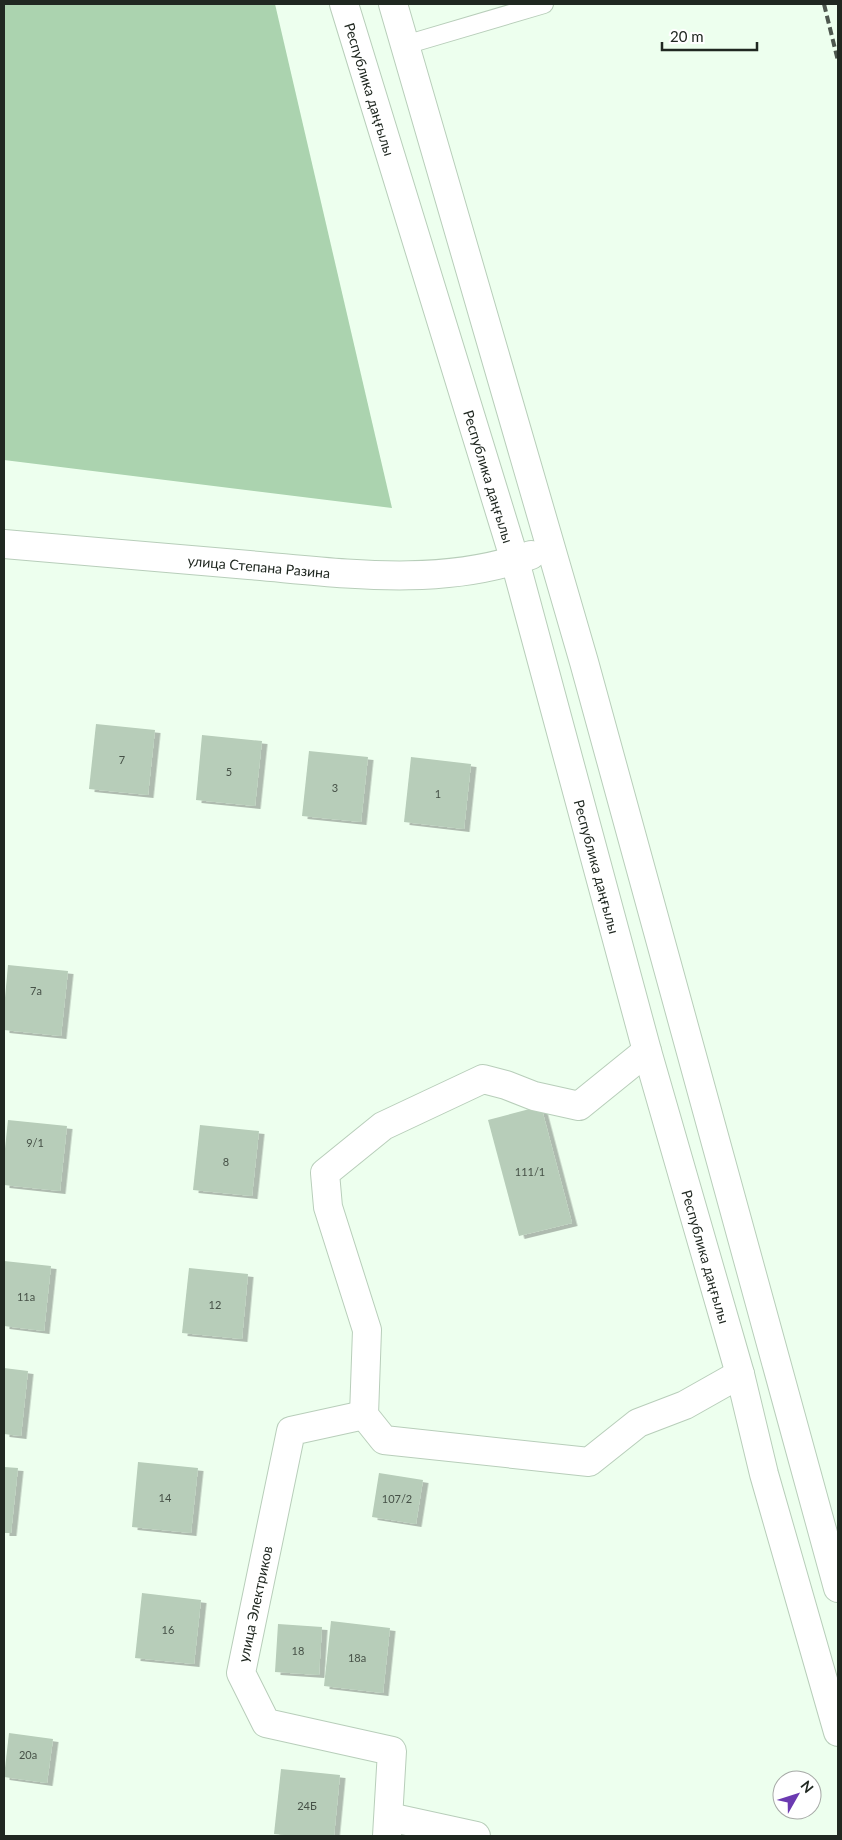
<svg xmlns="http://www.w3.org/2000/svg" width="842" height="1840" viewBox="0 0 842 1840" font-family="Lato,sans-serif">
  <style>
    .green { fill: #abd3af }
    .building { fill: #b7cdb9; filter: url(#shadow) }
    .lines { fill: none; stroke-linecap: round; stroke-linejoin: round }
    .service-casing { stroke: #b8ceba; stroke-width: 20 }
    .minor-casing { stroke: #b8ceba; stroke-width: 30 }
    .secondary-casing { stroke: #b8ceba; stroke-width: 30 }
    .service { stroke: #fff; stroke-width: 18 }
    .minor { stroke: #fff; stroke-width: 28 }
    .secondary { stroke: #fff; stroke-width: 28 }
    .rail { stroke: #4e584f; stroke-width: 4; stroke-dasharray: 8 4; stroke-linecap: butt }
    .labels { text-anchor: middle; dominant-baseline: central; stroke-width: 4; stroke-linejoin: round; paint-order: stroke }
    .number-label { font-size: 11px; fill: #465147 }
    .street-label { font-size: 14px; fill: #202821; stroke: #fff }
  </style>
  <defs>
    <filter id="shadow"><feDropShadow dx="5.5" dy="3" stdDeviation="0" flood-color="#0004"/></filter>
  </defs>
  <rect width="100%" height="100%" fill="#edffee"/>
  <polygon class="green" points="4,4 275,4 392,508 4,460"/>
  <g class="building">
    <polygon points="96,724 155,730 148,795 89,789"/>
    <polygon points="202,735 262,741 255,806 196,800"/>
    <polygon points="309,751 368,757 361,822 302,816"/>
    <polygon points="411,757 471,764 464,829 404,822"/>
    <polygon points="8,965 68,971 61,1036 4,1030 4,1009"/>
    <polygon points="541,1106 572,1223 519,1236 488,1120"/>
    <polygon points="8,1120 67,1126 60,1191 4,1185 4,1158"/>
    <polygon points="200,1125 259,1131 252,1196 193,1190"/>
    <polygon points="4,1261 51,1266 44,1331 4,1326"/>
    <polygon points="189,1268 248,1274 242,1339 182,1333"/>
    <polygon points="4,1368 28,1371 21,1436 4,1434"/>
    <polygon points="138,1462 198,1468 191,1533 132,1527"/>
    <polygon points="4,1467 18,1468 11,1533 4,1533"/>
    <polygon points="379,1473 423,1480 416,1524 372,1517"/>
    <polygon points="142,1593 201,1600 194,1664 135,1658"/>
    <polygon points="331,1621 390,1628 383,1693 324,1686"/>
    <polygon points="278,1624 322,1627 319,1675 275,1672"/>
    <polygon points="9,1733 53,1739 47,1783 4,1777"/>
    <polygon points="281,1769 340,1775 334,1836 296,1836 274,1834"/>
  </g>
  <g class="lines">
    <g class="service-casing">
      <polyline id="service" points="405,45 544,4"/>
    </g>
    <g class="minor-casing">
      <g id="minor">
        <polyline points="647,1051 579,1106 534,1096 506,1085 483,1079 383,1126 325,1173 328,1207 367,1330 364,1415 384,1440 589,1462 638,1423 685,1405 740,1374"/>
        <polyline points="364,1415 291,1431 241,1673 266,1723 392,1751 387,1836"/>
        <polyline points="389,1817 476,1836"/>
      </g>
    </g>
    <g class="secondary-casing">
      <g id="secondary">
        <path id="s1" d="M344 4 515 561 647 1051 740 1374 764 1474 838 1732"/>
        <polyline points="393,4 584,662 838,1588"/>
        <path id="s2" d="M4 544C86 551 167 558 249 565 343 573 440 588 531 555"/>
      </g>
    </g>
    <use href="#service" class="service"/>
    <use href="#minor" class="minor"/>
    <use href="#secondary" class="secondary"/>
    <polyline class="rail" points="824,4 838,61"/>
  </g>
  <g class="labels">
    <g class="number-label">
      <text x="122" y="759">7</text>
      <text x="229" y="771">5</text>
      <text x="335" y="787">3</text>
      <text x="438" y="793">1</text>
      <text x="36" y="990">7а</text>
      <text x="35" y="1142">9/1</text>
      <text x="226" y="1161">8</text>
      <text x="530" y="1171">111/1</text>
      <text x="26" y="1296">11а</text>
      <text x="215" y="1304">12</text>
      <text x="165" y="1497">14</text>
      <text x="397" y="1498">107/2</text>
      <text x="168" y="1629">16</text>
      <text x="298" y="1650">18</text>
      <text x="357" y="1657">18а</text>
      <text x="28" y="1754">20а</text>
      <text x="307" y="1805">24Б</text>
    </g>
    <g class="street-label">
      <text stroke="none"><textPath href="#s1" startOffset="89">Республика даңғылы</textPath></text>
      <text stroke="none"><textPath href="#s1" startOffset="494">Республика даңғылы</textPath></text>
      <text stroke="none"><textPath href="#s2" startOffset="256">улица Степана Разина</textPath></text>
      <text stroke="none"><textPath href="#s1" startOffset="899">Республика даңғылы</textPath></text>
      <text stroke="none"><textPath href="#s1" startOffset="1304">Республика даңғылы</textPath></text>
      <text transform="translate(255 1604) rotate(-78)">улица Электриков</text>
    </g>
  </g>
  <rect width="842" height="1840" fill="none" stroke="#202821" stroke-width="10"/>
  <g transform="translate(797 1795) rotate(51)"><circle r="24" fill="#ffffff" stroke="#a6a9a6"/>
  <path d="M0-4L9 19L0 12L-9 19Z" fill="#6b3ab1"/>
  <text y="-8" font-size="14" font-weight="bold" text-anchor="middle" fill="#202821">N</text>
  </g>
  <path d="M662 42v8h95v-8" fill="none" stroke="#202821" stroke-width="2.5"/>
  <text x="670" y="42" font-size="15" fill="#202821" stroke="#ffffff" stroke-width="4" paint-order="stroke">20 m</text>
</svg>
